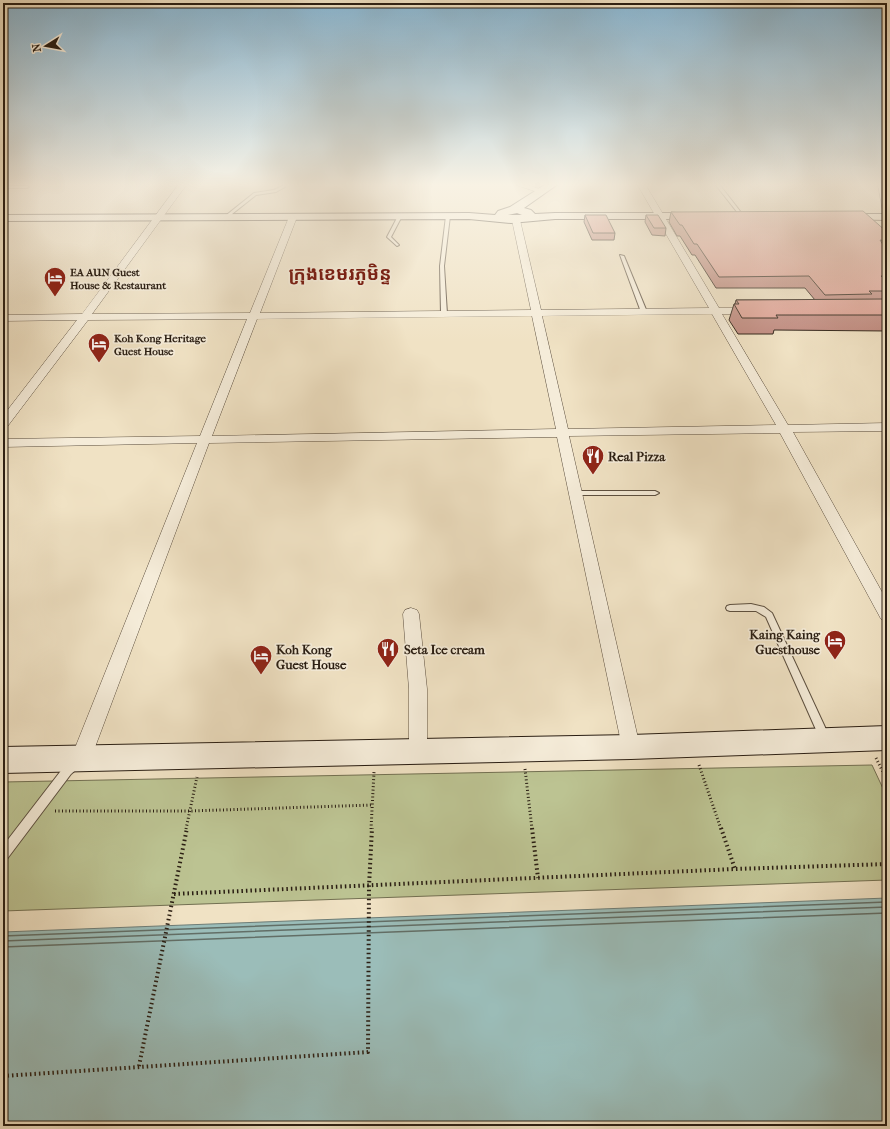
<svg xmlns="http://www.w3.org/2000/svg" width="890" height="1129" viewBox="0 0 890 1129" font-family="'IM FELL French Canon','Noto Sans Khmer',serif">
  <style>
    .green { fill: #bcc392; stroke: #737052 }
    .water { fill: #9bbdb9; stroke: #6e7d77 }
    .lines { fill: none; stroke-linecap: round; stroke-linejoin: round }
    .shore { stroke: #626e66; stroke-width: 1.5 }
    .lane-casing { stroke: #5c4f3f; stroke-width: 2 }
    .street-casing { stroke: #5c4f3f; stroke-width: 1 }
    .secondary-casing { stroke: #2a1e13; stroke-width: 2 }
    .path-far1 { stroke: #2a1e13; stroke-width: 3; stroke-dasharray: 1 2.5; stroke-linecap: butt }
    .path { stroke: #2a1e13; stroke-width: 4; stroke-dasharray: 1.5 3; stroke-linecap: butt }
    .lane { fill: #f5ecd9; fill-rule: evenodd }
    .street { fill: #f5ecd9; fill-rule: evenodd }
    .secondary { fill: #f5ecd9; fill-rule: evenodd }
    .wall { fill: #c18b81; stroke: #2a1e13 }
    .building { fill: #e0a296; stroke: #2a1e13 }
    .labels { text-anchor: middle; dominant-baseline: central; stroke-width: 3.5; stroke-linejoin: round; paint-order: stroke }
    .far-poi-label { font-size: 11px; font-weight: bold; fill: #2a1e13; stroke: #f5ecd9; text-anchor: start }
    .poi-label { font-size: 13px; font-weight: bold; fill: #2a1e13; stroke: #f5ecd9; text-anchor: start }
    .far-town-label { font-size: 18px; font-weight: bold; fill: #7a1f14; stroke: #f5ecd9 }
  </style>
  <rect width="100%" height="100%" fill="#f0e2c4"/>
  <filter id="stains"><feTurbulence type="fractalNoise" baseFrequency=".005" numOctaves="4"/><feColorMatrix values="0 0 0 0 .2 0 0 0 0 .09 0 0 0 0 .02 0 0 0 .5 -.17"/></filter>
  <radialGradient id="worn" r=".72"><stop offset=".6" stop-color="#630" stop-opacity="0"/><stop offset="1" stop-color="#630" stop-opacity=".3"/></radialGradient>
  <polygon class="green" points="872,765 887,797 887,880 3,911 3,782"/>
  <polygon class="water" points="887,898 887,1126 3,1126 3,932"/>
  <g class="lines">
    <g class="shore">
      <polyline points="3,936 887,902"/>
      <polyline points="3,941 887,907"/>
      <polyline points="3,947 887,913"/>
    </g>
    <g class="lane-casing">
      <g id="lane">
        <polygon points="715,184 719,184 743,215 743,217 741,217"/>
        <polygon points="284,185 285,187 276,192 256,195 227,218 224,217 254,193 274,190"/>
        <polygon points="3,186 27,186 29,187 27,188 3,188"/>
        <polygon points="400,215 402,216 391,237 399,245 397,246 387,237 398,216"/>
        <polygon points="448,215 450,216 444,266 447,314 444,316 441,314 440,266 446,216"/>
        <polygon points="620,255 624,256 647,312 646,313 641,312"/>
        <polygon points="886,337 887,338 887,360 884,358 883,339"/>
        <polygon points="573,491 655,491 659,493 655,495 576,495 572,493"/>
        <polygon points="751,604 764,607 772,613 830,738 829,741 825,742 821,741 766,617 756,611 730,611 727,610 726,608 727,606 730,605"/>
        <polygon points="74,760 78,762 79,765 78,768 71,774 7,859 3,861 3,846 63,768"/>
      </g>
    </g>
    <g class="street-casing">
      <g id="street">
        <path d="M179 184H187L92 314 250 313 289 217 293 215 297 217 260 313 531 310 512 220 516 218 520 220 541 310 709 308 637 184H645L719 308H752L757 311 752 314H722L788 425 887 423V431L793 432 887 601V621L881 619 780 433 569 436 640 747 638 753 631 755 624 753 622 747 557 437 209 443 91 758 88 764 81 767 74 764 71 758 197 443 3 447V439L200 436 247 319 88 320 7 427 3 428V416L77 320 3 321V315L82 314ZM712 314 776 425 568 429 542 316ZM532 316 556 429 212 436 257 319Z"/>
        <polygon points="513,184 525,184 545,191 541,193"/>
        <polygon points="878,184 886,184 887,213 883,211"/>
        <polygon points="411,608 417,610 419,614 427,689 427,752 425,758 418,760 411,758 409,752 409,689 403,614 405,610"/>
      </g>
    </g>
    <g class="secondary-casing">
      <g id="secondary">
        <path d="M546 184H558L524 208 531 210 535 214 555 213H700L704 214 706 216 704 218 700 219H555L511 223 469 219 3 221V215L469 213 495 215 498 211 510 207ZM517 213 522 215H508Z"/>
        <polygon points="840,214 887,214 887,220 836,219 834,217 836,215"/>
        <polygon points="887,726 887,750 631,759 3,773 3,747 631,735"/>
      </g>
    </g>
    <g class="path-far1">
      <polyline points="876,758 887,780"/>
      <polyline points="699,765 721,829"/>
      <polyline points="525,769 532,829"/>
      <polyline points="55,811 190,811 372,805"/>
      <polyline points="186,829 197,777"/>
      <polyline points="371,829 374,772"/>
    </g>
    <g class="path">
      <polyline points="532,828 538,878"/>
      <polyline points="721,828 735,869"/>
      <polyline points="174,894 735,869 887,864"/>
      <polyline points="139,1066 187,828"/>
      <polyline points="3,1076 368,1052 369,886 372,828"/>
    </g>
    <use href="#lane" class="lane"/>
    <use href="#street" class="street"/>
    <use href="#secondary" class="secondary"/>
  </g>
  <g class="wall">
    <polygon points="671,212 887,232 887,302 885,302 887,305 887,331 774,330 773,334 738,334 729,320 734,304 735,304 736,300 815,300 805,288 716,288 695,255 692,255 680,236 677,236 669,222"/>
    <polygon points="585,215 615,233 614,240 592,240 584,222"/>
    <polygon points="646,215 666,228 665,236 652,235 645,222"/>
  </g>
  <g class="building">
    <polygon points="863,211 887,232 887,241 880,240 887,251 887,276 881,276 887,281 887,291 869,291 872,294 825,295 809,276 719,277 697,244 694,244 682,225 680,225 671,212"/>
    <polygon points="585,215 606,215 615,233 593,233"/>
    <polygon points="646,215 658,215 666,228 654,228"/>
    <polygon points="882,299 887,305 887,315 776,315 778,318 742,318 734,304 739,304 736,300"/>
  </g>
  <linearGradient id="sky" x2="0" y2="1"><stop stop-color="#89b8d5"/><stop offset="0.54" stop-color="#f8f2e4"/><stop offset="1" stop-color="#f8f2e4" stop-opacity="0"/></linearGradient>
  <rect width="890" height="342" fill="url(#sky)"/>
  <defs>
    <g id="hotel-pin" transform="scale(1.15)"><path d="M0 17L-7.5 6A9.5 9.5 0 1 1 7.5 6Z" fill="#8f2418" stroke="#f5ecd9"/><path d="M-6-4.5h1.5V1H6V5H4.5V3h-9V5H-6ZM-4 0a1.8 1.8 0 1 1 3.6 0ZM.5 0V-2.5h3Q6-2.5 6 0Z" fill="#fff"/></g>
    <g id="restaurant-pin" transform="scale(1.15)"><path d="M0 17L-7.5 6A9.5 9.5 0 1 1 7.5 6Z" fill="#8f2418" stroke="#f5ecd9"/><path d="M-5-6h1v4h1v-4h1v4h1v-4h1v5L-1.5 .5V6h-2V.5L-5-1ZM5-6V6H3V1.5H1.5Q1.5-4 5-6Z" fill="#fff"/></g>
  </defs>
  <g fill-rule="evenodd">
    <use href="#hotel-pin" x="55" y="278"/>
    <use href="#hotel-pin" x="99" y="344"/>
    <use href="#restaurant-pin" x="593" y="456"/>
    <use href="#hotel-pin" x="835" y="641"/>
    <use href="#restaurant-pin" x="388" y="649"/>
    <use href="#hotel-pin" x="261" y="656"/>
  </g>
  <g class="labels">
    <g class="far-poi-label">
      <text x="70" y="272">EA AUN Guest<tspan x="70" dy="13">House &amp; Restaurant</tspan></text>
      <text x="114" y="338">Koh Kong Heritage<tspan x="114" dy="13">Guest House</tspan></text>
    </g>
    <g class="poi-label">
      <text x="608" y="456">Real Pizza</text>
      <text x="820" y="634" text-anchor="end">Kaing Kaing<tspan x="820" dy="15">Guesthouse</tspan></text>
      <text x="276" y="649">Koh Kong<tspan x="276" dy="15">Guest House</tspan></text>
      <text x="404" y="649">Seta Ice cream</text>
    </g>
    <g class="far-town-label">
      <text x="340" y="274">ក្រុងខេមរភូមិន្ទ</text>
    </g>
  </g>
  <rect width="890" height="1129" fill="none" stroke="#f0e2c4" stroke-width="16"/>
  <rect x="4" y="4" width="882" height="1121" fill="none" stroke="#2a1e13" stroke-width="2"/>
  <rect x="8" y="8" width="874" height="1113" fill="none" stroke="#2a1e13"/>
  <g transform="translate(46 46) rotate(259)" stroke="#f5ecd9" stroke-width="3" paint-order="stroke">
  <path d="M0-3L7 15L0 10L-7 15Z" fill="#2a1e13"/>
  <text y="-6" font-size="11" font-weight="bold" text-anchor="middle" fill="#2a1e13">N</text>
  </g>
  <rect width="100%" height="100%" filter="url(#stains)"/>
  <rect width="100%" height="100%" fill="url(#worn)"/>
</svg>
